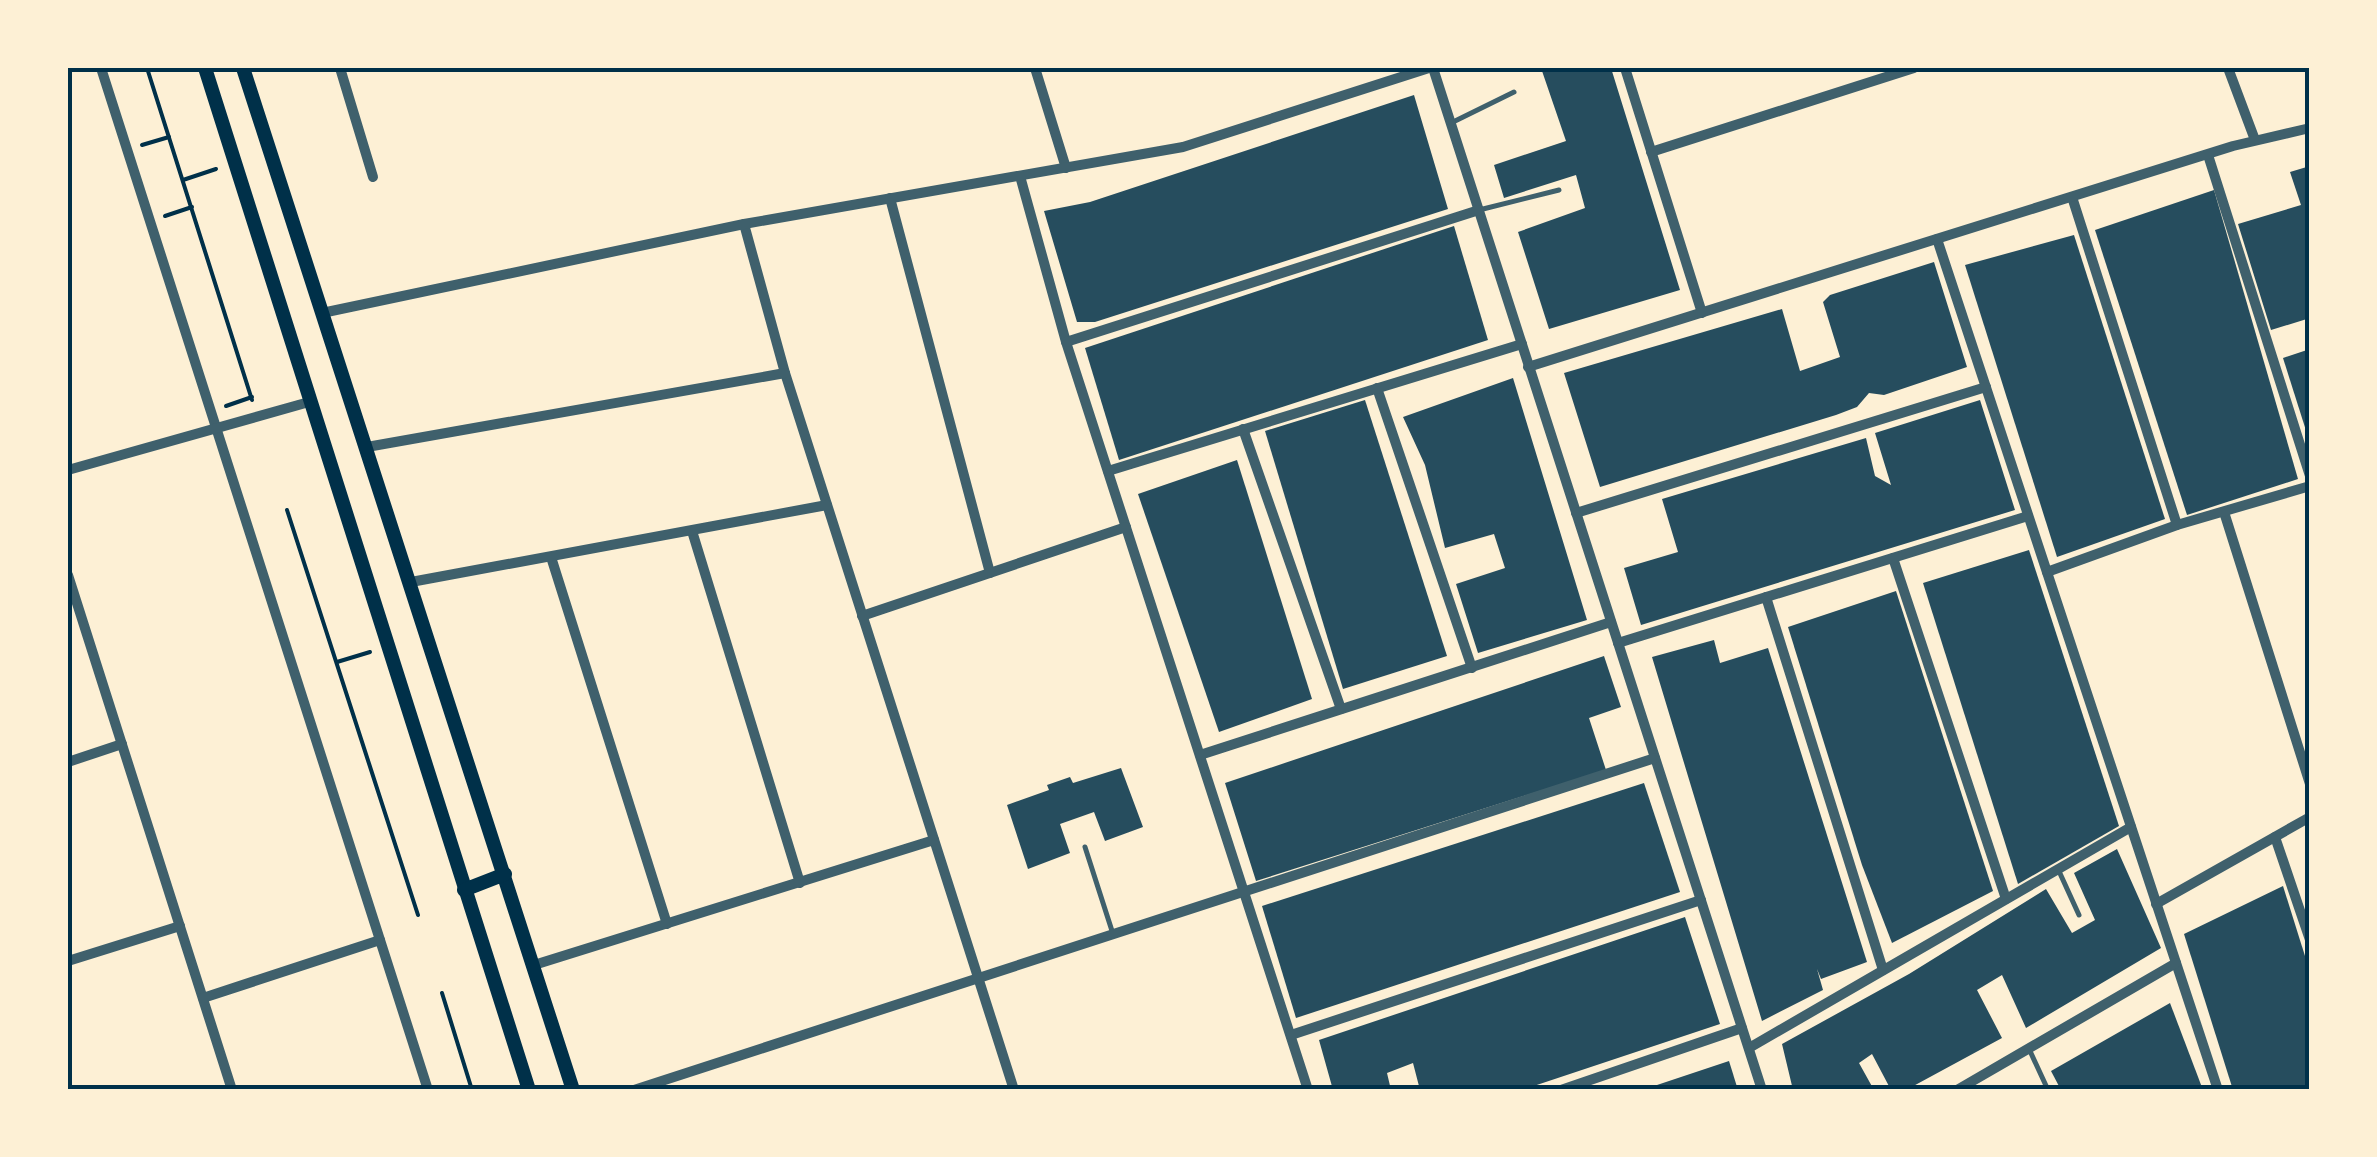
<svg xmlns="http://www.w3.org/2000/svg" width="2377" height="1157" viewBox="0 0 2377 1157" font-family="'Times New Roman',serif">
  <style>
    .building { fill: #264d5e }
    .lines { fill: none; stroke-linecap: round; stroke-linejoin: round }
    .path { stroke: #003049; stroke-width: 4 }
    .service { stroke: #3f606c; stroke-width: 5 }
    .minor { stroke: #3f606c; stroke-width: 10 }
    .secondary { stroke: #003049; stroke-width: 14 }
    .neatline { fill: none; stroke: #003049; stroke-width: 4 }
  </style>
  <rect width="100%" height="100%" fill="#fdf0d5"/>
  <g class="building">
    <polygon points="1541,68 1611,68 1680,290 1549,329 1518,232 1585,208 1576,175 1504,198 1494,165 1566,141"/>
    <polygon points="1414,95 1448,209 1095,322 1077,322 1044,211 1090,202"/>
    <polygon points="2310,166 2310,318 2271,330 2238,224 2301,205 2290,172"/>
    <polygon points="2214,190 2298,479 2187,515 2095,230"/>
    <polygon points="1454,226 1488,340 1119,460 1085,348"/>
    <polygon points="2074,235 2165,519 2057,557 1965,265"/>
    <polygon points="1934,262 1967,367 1884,395 1869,393 1857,407 1836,415 1600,487 1564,373 1782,309 1800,371 1840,357 1823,302 1830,295"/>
    <polygon points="2310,349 2310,440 2309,440 2283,358"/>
    <polygon points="1513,378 1587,620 1478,653 1456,584 1505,568 1494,534 1445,548 1425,465 1403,417"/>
    <polygon points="1365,400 1447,656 1343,689 1265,431"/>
    <polygon points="1980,400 2015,510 1641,625 1624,568 1678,552 1662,499 1866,438 1875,476 1891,485 1875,433"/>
    <polygon points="1237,460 1312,699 1219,732 1138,494"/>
    <polygon points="2029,550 2119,826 2018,884 1923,583"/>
    <polygon points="1896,591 1993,891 1892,943 1862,865 1788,627"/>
    <polygon points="1714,640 1720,663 1768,648 1867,962 1821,979 1817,969 1823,990 1762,1021 1652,657"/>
    <polygon points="1604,656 1621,707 1589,718 1606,770 1256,881 1225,783"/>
    <polygon points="1121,768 1143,827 1105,841 1094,812 1060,824 1070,853 1028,869 1007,805 1049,790 1047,785 1070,777 1073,783"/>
    <polygon points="1644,783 1680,892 1296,1018 1262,906"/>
    <polygon points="2117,849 2161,948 2026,1028 2002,975 1977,990 2002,1038 1906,1090 1891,1090 1872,1054 1859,1063 1874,1090 1793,1090 1782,1044 1909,974 2046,889 2072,933 2095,920 2074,873"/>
    <polygon points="2283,886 2310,972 2310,1090 2233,1090 2184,934"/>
    <polygon points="1685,917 1720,1024 1522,1090 1420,1090 1413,1063 1387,1073 1391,1090 1333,1090 1319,1040"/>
    <polygon points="2170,1003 2203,1090 2061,1090 2051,1071"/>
    <polygon points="1729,1061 1738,1090 1646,1090 1645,1089"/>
  </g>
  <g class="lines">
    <g class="path">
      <polyline points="147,68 252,400"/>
      <polyline points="142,145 169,137"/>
      <polyline points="183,180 216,169"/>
      <polyline points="165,216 192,207"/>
      <polyline points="226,406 252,397"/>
      <polyline points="287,510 418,915"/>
      <polyline points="337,662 370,652"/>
      <polyline points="442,993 472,1090"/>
    </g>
    <g class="service">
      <polyline points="1453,122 1514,92"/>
      <polyline points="1479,210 1559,190"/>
      <polyline points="1085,847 1113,934"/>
      <polyline points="2058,869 2079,915"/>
      <polyline points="2030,1051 2048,1090"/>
    </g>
    <g class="minor">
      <polyline points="101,68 428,1090"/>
      <polyline points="340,68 373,177"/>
      <polyline points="1035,68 1066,168"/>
      <polyline points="1433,68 1762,1090"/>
      <polyline points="1625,68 1702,313"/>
      <polyline points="2228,68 2255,140"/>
      <polyline points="1651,152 1914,68"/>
      <polyline points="2208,155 2310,476"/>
      <polyline points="1020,176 1066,342 1308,1090"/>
      <polyline points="2072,197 2177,525"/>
      <polyline points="890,198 990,573"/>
      <polyline points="744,224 785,373 1014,1090"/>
      <polyline points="1937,239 2218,1090"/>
      <polyline points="322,313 744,224 1183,147 1429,68"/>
      <polyline points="1066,342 1479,210"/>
      <polyline points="1528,367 2233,146 2310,128"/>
      <polyline points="1377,388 1472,668"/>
      <polyline points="1243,429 1341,709"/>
      <polyline points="367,447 785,373"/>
      <polyline points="68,470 309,402"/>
      <polyline points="1108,471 1522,344"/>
      <polyline points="2224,512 2310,784"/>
      <polyline points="1576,513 1986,387"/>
      <polyline points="692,531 800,883"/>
      <polyline points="551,557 667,924"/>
      <polyline points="1893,558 2006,899"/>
      <polyline points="2047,572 2177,525 2310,486"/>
      <polyline points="68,575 232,1090"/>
      <polyline points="411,582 827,505"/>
      <polyline points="1766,597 1883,970"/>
      <polyline points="862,616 1126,527"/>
      <polyline points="1618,643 2028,516"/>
      <polyline points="1200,755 1611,622"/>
      <polyline points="68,762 122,744"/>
      <polyline points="2275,837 2310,940"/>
      <polyline points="2156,904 2310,817"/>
      <polyline points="68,961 180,926"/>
      <polyline points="534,965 934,840"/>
      <polyline points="203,998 380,940"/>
      <polyline points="1291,1035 1701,900"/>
      <polyline points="1749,1048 2131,827"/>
      <polyline points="634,1090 1655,758"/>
      <polyline points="1561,1090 1742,1028"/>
      <polyline points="1957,1090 2176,963"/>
    </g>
    <g class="secondary">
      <polyline points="205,68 529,1090"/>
      <polyline points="243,68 573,1090"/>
      <polyline points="464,890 505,874"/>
    </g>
  </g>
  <rect width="2377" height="1157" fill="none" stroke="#fdf0d5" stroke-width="140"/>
  <rect x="70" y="70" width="2237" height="1017" class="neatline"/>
</svg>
